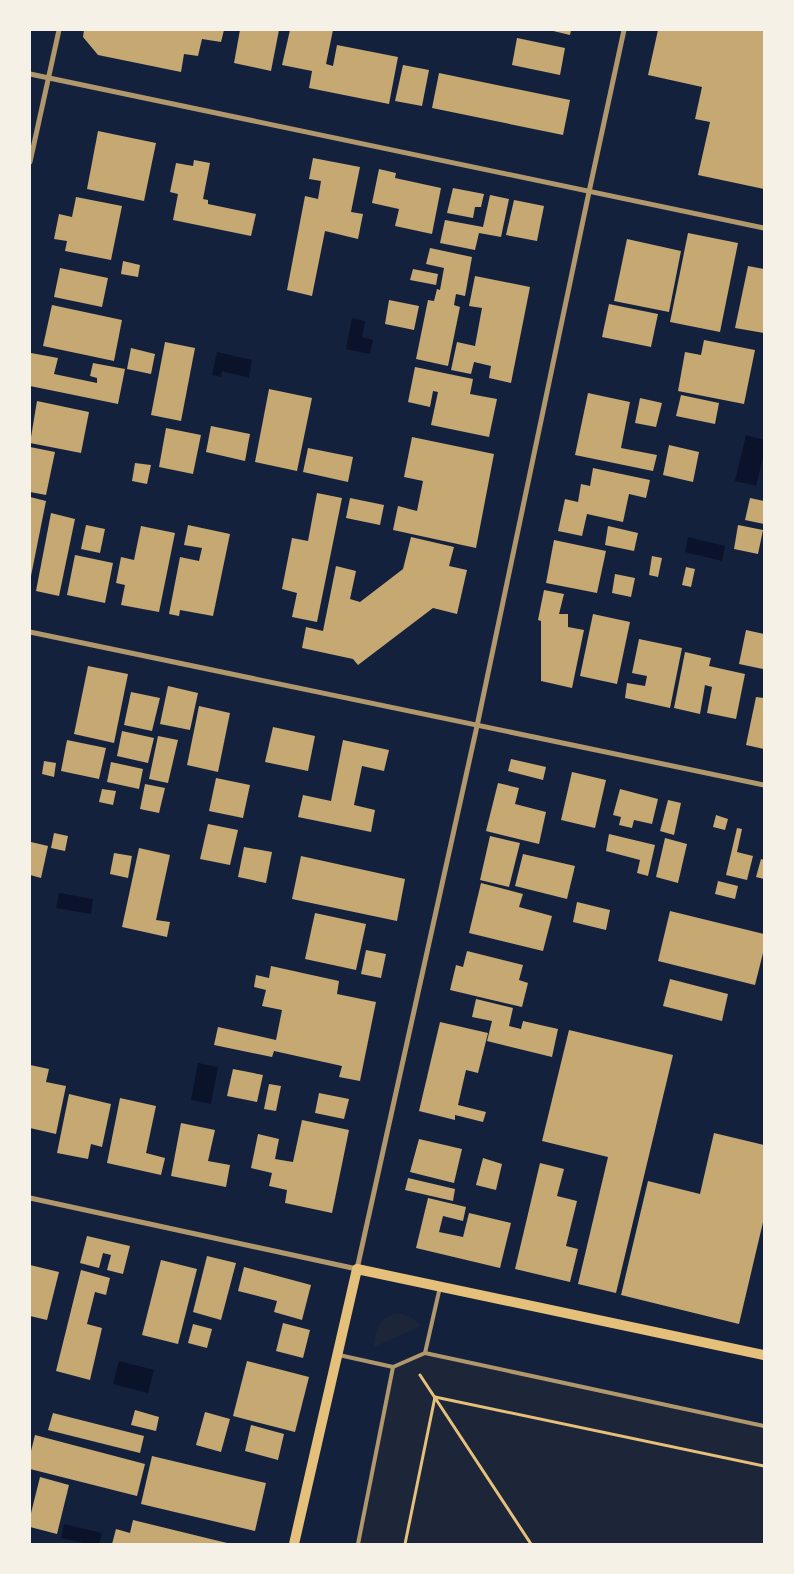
<svg xmlns="http://www.w3.org/2000/svg" width="794" height="1574" viewBox="0 0 794 1574" font-family="Mulish,sans-serif">
  <style>
    .green { fill: #1d2539 }
    .water { fill: #0b132b }
    .building { fill: #c6a872 }
    .lines { fill: none; stroke-linecap: round; stroke-linejoin: round }
    .path { stroke: #e5c07b; stroke-width: 3 }
    .service { stroke: #b1986c; stroke-width: 4 }
    .minor { stroke: #b1986c; stroke-width: 5 }
    .secondary { stroke: #e5c07b; stroke-width: 10 }
  </style>
  <rect width="100%" height="100%" fill="#14213d"/>
  <g class="green">
    <path d="M393 1314C407 1313 412 1317 421 1326L374 1347C376 1330 376 1322 393 1314Z"/>
    <polygon points="425,1353 764,1426 764,1544 358,1544 393,1367"/>
  </g>
  <g class="water">
    <polygon points="352,318 365,321 362,337 373,340 370,354 346,349"/>
    <polygon points="217,352 252,360 249,378 222,371 221,377 212,375"/>
    <polygon points="746,435 764,440 764,454 756,486 735,481"/>
    <polygon points="688,537 725,546 722,561 685,552"/>
    <polygon points="59,893 93,899 91,914 56,908"/>
    <polygon points="198,1063 218,1067 211,1104 191,1100"/>
    <polygon points="119,1361 154,1370 148,1393 113,1384"/>
    <polygon points="64,1524 102,1533 99,1544 89,1544 61,1538"/>
  </g>
  <g class="building">
    <polygon points="84,30 224,30 221,42 202,39 198,56 184,54 181,72 98,55 83,37"/>
    <polygon points="240,30 279,30 271,71 234,63"/>
    <polygon points="290,30 333,30 326,64 333,66 337,45 398,57 389,104 309,88 312,71 282,65"/>
    <polygon points="549,30 571,30 570,35"/>
    <polygon points="658,30 764,30 764,189 698,175 710,122 695,119 702,87 648,75"/>
    <polygon points="517,38 565,48 560,75 512,65"/>
    <polygon points="403,65 429,70 422,106 395,101"/>
    <polygon points="439,73 570,100 563,135 432,108"/>
    <polygon points="98,131 156,143 144,201 87,189"/>
    <polygon points="313,158 360,167 351,212 363,214 358,239 325,231 312,296 287,290 305,196 318,199 321,181 309,179"/>
    <polygon points="194,160 210,163 203,199 208,200 208,204 256,214 251,236 173,220 178,194 170,192 176,163 193,166"/>
    <polygon points="379,169 396,173 395,178 441,188 432,234 395,226 399,209 372,203"/>
    <polygon points="453,188 484,194 481,207 475,207 473,218 447,213"/>
    <polygon points="490,195 509,199 501,237 479,233 475,250 440,243 445,220 483,227"/>
    <polygon points="76,197 122,206 111,260 65,251 67,241 54,239 59,214 72,217"/>
    <polygon points="514,200 544,206 537,241 506,235"/>
    <polygon points="688,233 738,243 720,332 670,322"/>
    <polygon points="627,239 681,251 669,312 614,301"/>
    <polygon points="430,248 472,257 465,296 456,294 454,305 460,307 448,366 416,359 428,300 434,301 437,289 440,290 444,268 426,264"/>
    <polygon points="123,261 140,265 138,277 121,274"/>
    <polygon points="748,266 764,269 764,333 735,328"/>
    <polygon points="60,268 108,278 102,307 54,297"/>
    <polygon points="413,269 438,274 436,285 410,280"/>
    <polygon points="475,276 530,287 511,383 489,378 491,366 474,362 471,374 451,370 457,342 475,346 482,308 469,306"/>
    <polygon points="389,300 419,306 414,330 385,324"/>
    <polygon points="609,304 658,314 651,347 602,337"/>
    <polygon points="52,305 122,320 114,361 43,346"/>
    <polygon points="704,340 755,350 744,404 678,391 685,352 701,355"/>
    <polygon points="165,342 195,348 181,421 151,415"/>
    <polygon points="131,348 155,354 151,374 127,369"/>
    <polygon points="31,353 58,358 54,374 97,383 97,378 90,376 93,363 125,369 118,404 30,386"/>
    <polygon points="415,367 473,379 470,394 497,399 489,437 431,425 438,392 433,391 430,407 408,402"/>
    <polygon points="269,389 312,398 297,471 255,462"/>
    <polygon points="588,393 630,402 621,448 657,455 653,471 575,455"/>
    <polygon points="681,395 719,403 715,424 676,416"/>
    <polygon points="640,398 662,403 656,427 635,423"/>
    <polygon points="37,401 89,412 81,453 30,443"/>
    <polygon points="211,426 250,434 245,461 206,452"/>
    <polygon points="166,428 201,435 193,474 159,467"/>
    <polygon points="412,437 494,454 476,548 393,530 398,506 417,511 423,481 404,477"/>
    <polygon points="669,445 699,452 693,482 663,475"/>
    <polygon points="30,447 55,452 46,495 30,492"/>
    <polygon points="308,448 353,457 348,482 303,472"/>
    <polygon points="135,463 151,465 147,484 132,481"/>
    <polygon points="593,468 650,480 646,498 629,494 623,522 587,514 582,536 558,531 565,499 578,502 581,484 590,486"/>
    <polygon points="317,493 342,498 317,622 292,617 297,593 282,589 292,538 308,541"/>
    <polygon points="30,497 46,501 31,576 30,576"/>
    <polygon points="350,498 384,505 380,525 346,518"/>
    <polygon points="750,498 764,501 764,524 745,520"/>
    <polygon points="51,513 75,519 59,596 36,591"/>
    <polygon points="86,525 105,529 100,553 81,549"/>
    <polygon points="188,525 230,534 213,616 180,610 179,616 169,614 180,557 199,561 202,548 184,545"/>
    <polygon points="738,525 763,530 758,554 734,549"/>
    <polygon points="141,526 175,533 159,612 121,605 125,585 116,583 121,557 134,560"/>
    <polygon points="608,526 638,533 634,551 605,545"/>
    <polygon points="411,537 454,547 449,566 467,570 457,614 433,608 358,665 353,659 302,648 306,627 323,631 336,566 356,571 350,599 360,602 403,569"/>
    <polygon points="554,540 606,551 597,593 546,583"/>
    <polygon points="75,555 113,563 105,603 67,595"/>
    <polygon points="652,556 662,558 658,577 649,575"/>
    <polygon points="686,567 695,569 691,587 682,585"/>
    <polygon points="615,574 635,578 631,597 612,593"/>
    <polygon points="544,590 564,594 559,614 568,614 568,627 584,630 572,688 541,681 541,621 538,620"/>
    <polygon points="593,614 630,622 617,684 580,676"/>
    <polygon points="746,630 764,634 763,669 739,664"/>
    <polygon points="639,639 682,648 670,708 625,698 627,683 645,686 647,676 632,673"/>
    <polygon points="685,652 711,658 709,666 745,674 736,719 707,713 712,687 705,685 700,714 674,708"/>
    <polygon points="88,666 128,674 114,743 74,734"/>
    <polygon points="168,686 198,693 190,730 160,724"/>
    <polygon points="131,692 160,698 152,731 124,725"/>
    <polygon points="756,697 764,698 764,749 746,745"/>
    <polygon points="199,706 230,713 218,772 187,765"/>
    <polygon points="273,727 315,736 308,771 265,762"/>
    <polygon points="122,731 154,738 148,763 117,756"/>
    <polygon points="158,736 178,740 168,783 149,779"/>
    <polygon points="67,740 106,748 99,779 61,771"/>
    <polygon points="343,740 389,750 384,771 362,766 354,805 375,810 371,832 298,817 303,795 331,801"/>
    <polygon points="511,759 546,767 543,780 508,771"/>
    <polygon points="44,761 56,763 54,777 42,774"/>
    <polygon points="111,762 143,769 139,789 107,782"/>
    <polygon points="572,772 606,780 595,828 561,820"/>
    <polygon points="216,778 250,785 243,818 209,811"/>
    <polygon points="498,783 519,788 515,804 546,812 539,844 486,831"/>
    <polygon points="145,784 165,788 159,813 140,809"/>
    <polygon points="102,789 116,791 113,805 99,802"/>
    <polygon points="620,789 658,799 652,824 634,820 632,828 619,825 621,817 613,815"/>
    <polygon points="668,800 681,803 674,835 660,831"/>
    <polygon points="716,815 728,819 725,830 713,827"/>
    <polygon points="208,824 238,830 230,865 200,859"/>
    <polygon points="737,828 742,829 737,852 753,856 747,880 726,875"/>
    <polygon points="54,833 68,836 65,851 51,848"/>
    <polygon points="609,834 655,845 648,876 637,873 640,860 606,851"/>
    <polygon points="490,836 520,843 509,887 480,880"/>
    <polygon points="665,838 687,844 678,883 656,877"/>
    <polygon points="31,842 48,846 41,878 30,875"/>
    <polygon points="244,847 272,852 266,883 238,877"/>
    <polygon points="139,848 170,855 156,920 170,922 167,937 122,927"/>
    <polygon points="114,853 132,856 128,878 110,874"/>
    <polygon points="523,854 575,866 567,899 515,886"/>
    <polygon points="301,856 405,879 397,921 292,899"/>
    <polygon points="761,859 764,860 764,879 756,877"/>
    <polygon points="718,881 738,886 735,899 715,894"/>
    <polygon points="481,883 523,894 519,907 552,916 543,951 469,933"/>
    <polygon points="577,902 610,910 606,930 573,922"/>
    <polygon points="670,911 764,934 764,949 755,985 658,961"/>
    <polygon points="315,913 366,924 356,970 305,959"/>
    <polygon points="366,950 386,954 381,978 361,974"/>
    <polygon points="467,951 523,965 519,980 528,983 522,1007 450,990 456,965 463,967"/>
    <polygon points="271,966 339,981 337,994 376,1002 360,1081 339,1077 342,1066 274,1051 272,1057 214,1045 218,1027 276,1040 282,1010 262,1006 266,990 254,987 256,975 269,978"/>
    <polygon points="670,979 728,994 722,1021 663,1006"/>
    <polygon points="476,999 513,1008 509,1026 521,1029 523,1021 558,1029 552,1057 487,1041 492,1021 472,1017"/>
    <polygon points="440,1022 488,1033 478,1073 466,1070 458,1105 486,1112 483,1122 455,1115 455,1120 419,1111"/>
    <polygon points="569,1030 673,1055 616,1293 578,1284 608,1157 542,1141"/>
    <polygon points="30,1065 49,1069 46,1082 66,1086 56,1134 30,1128"/>
    <polygon points="233,1069 263,1075 257,1102 227,1096"/>
    <polygon points="269,1084 281,1086 276,1111 264,1109"/>
    <polygon points="319,1093 349,1099 344,1119 315,1113"/>
    <polygon points="69,1094 111,1104 102,1147 91,1144 88,1159 57,1153"/>
    <polygon points="120,1098 156,1106 146,1153 165,1158 161,1175 107,1163"/>
    <polygon points="302,1120 349,1130 332,1213 285,1203 287,1190 269,1186 272,1173 251,1168 258,1134 279,1139 275,1159 293,1162"/>
    <polygon points="181,1123 215,1130 208,1161 230,1165 226,1187 171,1176"/>
    <polygon points="714,1133 764,1145 764,1218 739,1324 621,1295 648,1181 700,1194"/>
    <polygon points="419,1139 462,1149 454,1183 410,1172"/>
    <polygon points="483,1158 502,1164 496,1190 476,1185"/>
    <polygon points="540,1163 564,1169 557,1196 577,1201 566,1246 578,1249 570,1282 515,1269"/>
    <polygon points="408,1178 455,1189 453,1201 405,1190"/>
    <polygon points="428,1198 466,1207 463,1221 443,1216 439,1232 463,1237 469,1213 511,1223 500,1268 416,1248"/>
    <polygon points="87,1236 130,1246 123,1274 107,1270 111,1255 103,1253 99,1268 80,1263"/>
    <polygon points="207,1256 236,1263 221,1320 193,1312"/>
    <polygon points="161,1260 197,1269 178,1344 142,1335"/>
    <polygon points="30,1265 59,1272 47,1320 30,1316"/>
    <polygon points="244,1267 311,1285 302,1320 274,1312 277,1301 238,1291"/>
    <polygon points="81,1270 110,1278 106,1295 95,1292 87,1324 102,1328 90,1380 56,1371"/>
    <polygon points="283,1323 310,1330 303,1358 276,1351"/>
    <polygon points="193,1324 212,1329 207,1348 188,1343"/>
    <polygon points="247,1361 309,1377 295,1432 233,1416"/>
    <polygon points="135,1410 159,1417 156,1431 131,1425"/>
    <polygon points="205,1412 230,1419 221,1452 196,1445"/>
    <polygon points="53,1413 144,1436 140,1453 48,1430"/>
    <polygon points="251,1425 284,1434 278,1460 245,1451"/>
    <polygon points="35,1435 145,1464 137,1496 30,1469 30,1455"/>
    <polygon points="152,1456 266,1483 255,1531 141,1504"/>
    <polygon points="40,1477 69,1485 57,1534 30,1527 30,1517"/>
    <polygon points="133,1520 227,1543 227,1544 112,1544 116,1529 130,1533"/>
  </g>
  <g class="lines">
    <g class="path">
      <polyline points="420,1375 531,1544"/>
      <polyline points="405,1544 435,1397 764,1466"/>
    </g>
    <g class="service">
      <polyline points="425,1353 440,1287"/>
      <polyline points="339,1355 393,1367 425,1353 764,1426"/>
      <polyline points="358,1544 393,1367"/>
    </g>
    <g class="minor">
      <polyline points="30,74 764,228"/>
      <polyline points="30,162 59,30"/>
      <polyline points="30,632 764,785"/>
      <polyline points="30,1198 357,1269 477,726 589,192 624,30"/>
    </g>
    <polyline class="secondary" points="294,1544 357,1269 764,1355"/>
  </g>
  <rect width="794" height="1574" fill="none" stroke="#f6f1e7" stroke-width="62"/>
</svg>
